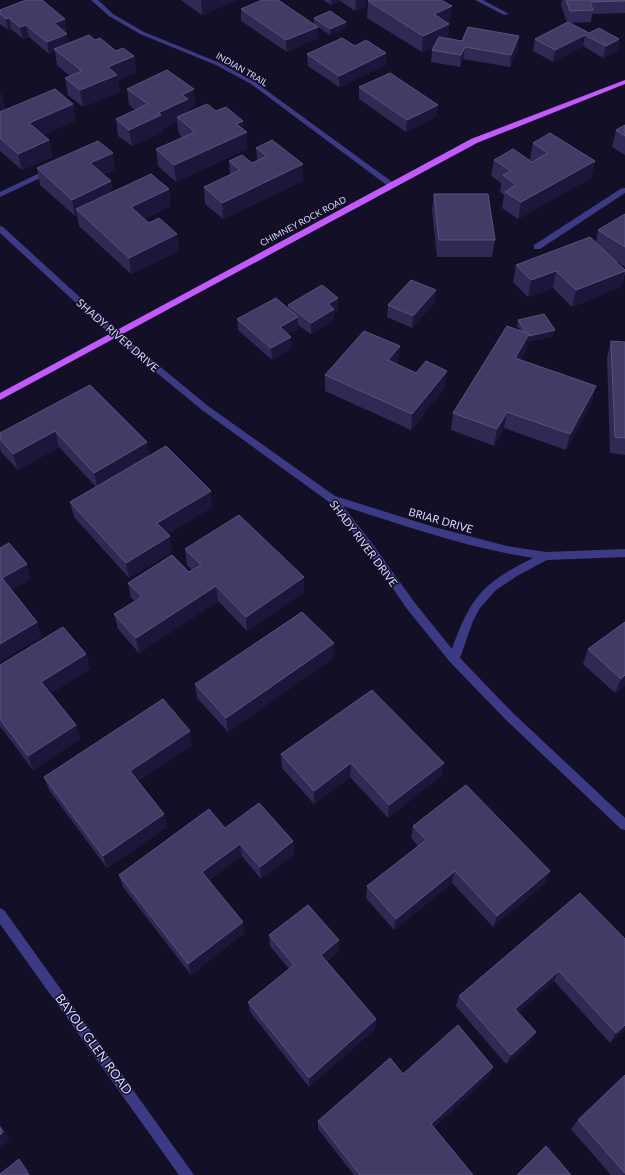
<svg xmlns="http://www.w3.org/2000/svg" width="625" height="1175" viewBox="0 0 625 1175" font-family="Lato,sans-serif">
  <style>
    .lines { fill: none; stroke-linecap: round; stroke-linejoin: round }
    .minor { fill: #3d3a85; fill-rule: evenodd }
    .major { fill: #c25bff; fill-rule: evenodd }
    .wall { fill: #312854 }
    .shaded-wall { fill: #1d163a }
    .building { fill: #433a66; stroke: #5a527e }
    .labels { text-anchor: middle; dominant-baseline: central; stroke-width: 3; stroke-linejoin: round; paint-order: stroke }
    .far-street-label { font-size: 9px; fill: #d9d4ff; stroke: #130f26 }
    .street-label { font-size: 11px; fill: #d9d4ff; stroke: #130f26 }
    .near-street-label { font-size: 13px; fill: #d9d4ff; stroke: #130f26 }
  </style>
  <rect width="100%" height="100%" fill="#130f26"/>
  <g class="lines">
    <g class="minor">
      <polygon points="91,0 98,0 113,14 144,32 220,63 255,82 395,184 394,186 388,186 251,84 216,65 140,34 109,16"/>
      <polygon points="475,0 483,0 509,14 504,15"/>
      <polygon points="48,169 51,169 55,171 0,197 0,192"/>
      <polygon points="622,188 625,188 625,193 540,249 534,249 534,245"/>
      <path d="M0 226 3 227 118 332 208 406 335 496 434 527 507 546 546 552 625 549V557L547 560 517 576 496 590 480 608 473 621 460 658 513 713 625 818V830L621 829 505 719 450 662 407 609 365 548 329 502 202 410 112 336 0 233ZM343 506C405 526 468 548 533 558 483 583 471 596 452 649L415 603 371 542Z"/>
      <polygon points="0,908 4,910 194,1175 179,1175 0,924"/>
    </g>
    <polygon class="major" points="625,80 625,84 477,143 0,400 0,393 471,139"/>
  </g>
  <g class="wall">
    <polygon points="181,0 237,0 202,15"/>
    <polygon points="323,0 366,0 366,7 355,11 340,1 331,5"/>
    <polygon points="562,0 625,0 625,13 592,14 591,22 570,23 589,33 619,39 617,51 603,58 583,46 553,62 533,51 535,39 567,22 561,5"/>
    <polygon points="368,1 450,23 449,23 448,38 462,41 518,48 510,67 463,59 460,67 431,62 432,50 434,47 422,52 367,18"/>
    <polygon points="241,9 314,24 314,18 346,28 330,35 318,27 318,38 287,52 241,21"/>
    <polygon points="0,10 67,30 64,32 69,43 95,40 116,51 134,56 136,73 118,80 120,92 83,107 68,95 65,78 70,76 57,65 55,51 49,54 29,37 23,39 11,29 8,30 0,24"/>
    <polygon points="355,46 386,53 386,65 339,87 308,66 307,54"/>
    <polygon points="359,87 437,116 406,132 359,99"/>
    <polygon points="127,89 195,106 189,109 189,112 216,111 244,130 247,149 176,182 158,166 156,149 183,138 179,134 177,122 162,129 163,132 132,146 118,136 116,119 135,110 129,105"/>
    <polygon points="0,94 1,95 5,110 73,104 75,121 43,135 49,140 52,157 22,170 0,151"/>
    <polygon points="625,125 625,155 612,147 616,130"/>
    <polygon points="533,143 595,161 591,178 518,219 502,208 504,195 500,192 501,183 491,176 494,160 532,162 533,161 530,159"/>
    <polygon points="256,148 303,164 303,181 223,219 205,204 204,187 230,175 229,161 252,163 257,161"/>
    <polygon points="37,168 115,169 103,175 113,192 169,189 170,206 144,219 149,223 177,234 179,251 131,274 79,226 77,216 75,216 40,185"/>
    <polygon points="434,194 495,240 492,257 437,257 432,210"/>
    <polygon points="625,214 625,267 614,259 625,270 625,273 621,287 572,307 553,288 528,297 513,282 516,265 596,242 598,230"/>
    <polygon points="338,298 338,310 334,312 333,321 311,334 298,325 298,329 288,334 291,349 272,360 238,330 237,319 288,308 288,305"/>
    <polygon points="435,302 412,328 387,317 388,305"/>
    <polygon points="518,320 553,336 527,342 526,351 520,360 592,402 566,450 504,428 494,446 451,430 453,413 520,331 517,326"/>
    <polygon points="611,341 625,342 625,455 610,453 607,357"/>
    <polygon points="400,346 398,363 397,364 445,387 411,430 325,391 325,375"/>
    <polygon points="90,385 149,456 212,507 168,534 172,552 129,578 74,517 70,502 96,487 59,447 18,470 1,452 0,447 0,433"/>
    <polygon points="185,549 304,577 304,592 247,631 218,601 139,653 118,629 114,614 135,601 131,598 128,583 189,572 192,571 187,565"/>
    <polygon points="625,622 625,685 615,693 583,664 588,649"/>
    <polygon points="86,654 90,669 51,693 76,725 80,739 33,770 0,726 0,665"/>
    <polygon points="333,658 228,732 197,698 195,684"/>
    <polygon points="192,745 138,781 164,814 167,827 107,868 49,790 44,777"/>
    <polygon points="281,754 444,763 441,776 388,818 350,777 314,804 282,768"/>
    <polygon points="413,826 545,883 493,927 452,883 394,930 366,898 367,886 418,846 411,838"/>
    <polygon points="225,828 293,841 294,854 261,879 242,856 209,880 244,933 191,975 123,887 119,875"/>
    <polygon points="580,893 625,1029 610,1043 554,981 518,1012 531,1042 506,1064 456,1006 459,996"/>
    <polygon points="269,935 339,951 327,961 376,1019 375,1029 309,1087 250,1012 248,1002 289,969 270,946"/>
    <polygon points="403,1074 489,1076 434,1127 473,1175 354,1175 318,1129 318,1121"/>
    <polygon points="625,1075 625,1175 611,1175 571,1129 578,1120"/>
  </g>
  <g class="shaded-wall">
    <polygon points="201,0 237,0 202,15"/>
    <polygon points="331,0 340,0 340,1 331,5"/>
    <polygon points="356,0 366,0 366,7 355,11"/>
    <polygon points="452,6 450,23 433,31 434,14"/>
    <polygon points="9,18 11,29 8,30 6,19"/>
    <polygon points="65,19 67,30 56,35 54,23"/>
    <polygon points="346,22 346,28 330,35 330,29"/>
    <polygon points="449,24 448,40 422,52 423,36"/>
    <polygon points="26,25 29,37 23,39 20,27"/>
    <polygon points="318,27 318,38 287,52 286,40"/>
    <polygon points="67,34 69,46 54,49 55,51 49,54 47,42"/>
    <polygon points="585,35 583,46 553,62 555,50"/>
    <polygon points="519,36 518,48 510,67 511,55"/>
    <polygon points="619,39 617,51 603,58 606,46"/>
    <polygon points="465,47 463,59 460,67 461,55"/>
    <polygon points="386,53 386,65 339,87 339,76"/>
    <polygon points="134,56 136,73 118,80 120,92 83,107 80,90 108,67"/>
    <polygon points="194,89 195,106 189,109 190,116 177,117 177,122 162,129 163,132 132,146 129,130 182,95"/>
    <polygon points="1,95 5,112 0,114 0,96"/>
    <polygon points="73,104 75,121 33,140 29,123"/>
    <polygon points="438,105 437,116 406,132 407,120"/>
    <polygon points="243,121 244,134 247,132 247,149 176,182 174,165 236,124"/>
    <polygon points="49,140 52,157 22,170 18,154"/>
    <polygon points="113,153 115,169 93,180 90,163"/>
    <polygon points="595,161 591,178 518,219 521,202"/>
    <polygon points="303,164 303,181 223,219 222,203"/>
    <polygon points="111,181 114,198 76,209 77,216 75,216 72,200"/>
    <polygon points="169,189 170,206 134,224 131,207"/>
    <polygon points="177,234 179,251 131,274 129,258"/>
    <polygon points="556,271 553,288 528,297 531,280"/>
    <polygon points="625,271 621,287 572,307 576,290"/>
    <polygon points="436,290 435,302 412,328 413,316"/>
    <polygon points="338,298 338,310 334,312 333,321 311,334 311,323 328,304"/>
    <polygon points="298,317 298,329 280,339 280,327"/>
    <polygon points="555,330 553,336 527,342 526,351 512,374 515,358 529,334"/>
    <polygon points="291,337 291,349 272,360 271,348"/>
    <polygon points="400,346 398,363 387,377 388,360"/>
    <polygon points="447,371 445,387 411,430 412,414"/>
    <polygon points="596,386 592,402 566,450 570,434"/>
    <polygon points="507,412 504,428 494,446 497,429"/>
    <polygon points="55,431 59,447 18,470 13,454"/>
    <polygon points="147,442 150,459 98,489 94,473"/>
    <polygon points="211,491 212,507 160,539 157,523"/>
    <polygon points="170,536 172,552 129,578 126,563"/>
    <polygon points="27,564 31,579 8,593 2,578"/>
    <polygon points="304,577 304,592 247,631 246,617"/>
    <polygon points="216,586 218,601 139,653 136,638"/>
    <polygon points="37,622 42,637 0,662 0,644"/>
    <polygon points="334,643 333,658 228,732 226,718"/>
    <polygon points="86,654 90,669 46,696 41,682"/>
    <polygon points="625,675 625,685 615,693 621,679"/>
    <polygon points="76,725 80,739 33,770 28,756"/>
    <polygon points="190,731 192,745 134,784 130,771"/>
    <polygon points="351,763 350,777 314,804 314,791"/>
    <polygon points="444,763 441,776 388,818 389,805"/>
    <polygon points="164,814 167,827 107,868 103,856"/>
    <polygon points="293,841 294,854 261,879 260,867"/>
    <polygon points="240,844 242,856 204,884 202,872"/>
    <polygon points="455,871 452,883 394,930 396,919"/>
    <polygon points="550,871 545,883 493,927 497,916"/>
    <polygon points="243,922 244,933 191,975 188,964"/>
    <polygon points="339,940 339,951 321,965 321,955"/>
    <polygon points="559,971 554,981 511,1019 515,1009"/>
    <polygon points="376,1019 375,1029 309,1087 309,1078"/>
    <polygon points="625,1025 625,1029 610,1043 616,1033"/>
    <polygon points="536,1032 531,1042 506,1064 511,1055"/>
    <polygon points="493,1067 489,1076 428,1132 431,1124"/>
    <polygon points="0,1123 10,1140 0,1148"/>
    <polygon points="19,1159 26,1166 31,1175 29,1175"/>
  </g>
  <g class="building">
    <polygon points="26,0 42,0 65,19 54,23 67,34 47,42 26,25 20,27 9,18 6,19 0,14 0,10"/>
    <polygon points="262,0 278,0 318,27 286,40 241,9"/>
    <polygon points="370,0 441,0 452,6 434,14 449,24 423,36 368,1"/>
    <polygon points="566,0 625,0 625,1 590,2 593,10 570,11"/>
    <polygon points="330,11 346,22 330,29 314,18"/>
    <polygon points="568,22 589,33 599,28 619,39 606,46 585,35 555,50 535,39"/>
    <polygon points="468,27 519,36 511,55 465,47 461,55 432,50 439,37 462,41"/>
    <polygon points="89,35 95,40 100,38 116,51 123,48 134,56 108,67 117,75 80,90 65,78 82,71 54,49"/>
    <polygon points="342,38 355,46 366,40 386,53 339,76 307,54"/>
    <polygon points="167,70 194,89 182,95 188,99 158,113 161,115 129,130 116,119 148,104 127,89"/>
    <polygon points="390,73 438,105 407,120 359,87"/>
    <polygon points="55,89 73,104 29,123 49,140 18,154 0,138 0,112"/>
    <polygon points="207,104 216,111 226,107 243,121 236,124 247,132 174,165 156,149 195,132 177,117"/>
    <polygon points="625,125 625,136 616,130"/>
    <polygon points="550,133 595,161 521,202 505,192 516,185 503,175 511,171 494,160 513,149 532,162 548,153 533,143"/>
    <polygon points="272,140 303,164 222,203 204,187 240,170 229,161 242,155 252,163 267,156 256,148"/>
    <polygon points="98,141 113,153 90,163 111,181 72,200 37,168"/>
    <polygon points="151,174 169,189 131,207 149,223 159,218 177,234 129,258 76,209"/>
    <polygon points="434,194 488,194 495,240 439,240"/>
    <polygon points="625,214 625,247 598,230"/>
    <polygon points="590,237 625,270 625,271 576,290 556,271 531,280 516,265"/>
    <polygon points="411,280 436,290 413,316 388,305"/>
    <polygon points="322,285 338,298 328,304 334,309 311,323 288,305"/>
    <polygon points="276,298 298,317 280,327 291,337 271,348 237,319"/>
    <polygon points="544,314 555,330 529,336 529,334 526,333 518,320"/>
    <polygon points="507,326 529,334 515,358 596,386 570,434 507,412 497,429 453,413"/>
    <polygon points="364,331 400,346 388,360 416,373 426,361 447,371 412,414 325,375"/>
    <polygon points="611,341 625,342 625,438 615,437"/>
    <polygon points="90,385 147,442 94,473 55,431 13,454 0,439 0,433"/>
    <polygon points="166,446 211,491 157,523 170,536 126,563 70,502"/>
    <polygon points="239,515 304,577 246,617 216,586 136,638 114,614 142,597 128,583 172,555 189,572 201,565 185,549"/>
    <polygon points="9,543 27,564 2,578 37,622 0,644 0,548"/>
    <polygon points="302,612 334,643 226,718 195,684"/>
    <polygon points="625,622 625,675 621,679 588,649"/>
    <polygon points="63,627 86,654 41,682 76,725 28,756 0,719 0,665"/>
    <polygon points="372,690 444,763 389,805 351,763 314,791 281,754"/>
    <polygon points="163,699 190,731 130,771 164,814 103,856 44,777"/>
    <polygon points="466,785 550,871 497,916 455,871 396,919 367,886 426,840 413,826"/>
    <polygon points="259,803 293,841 260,867 240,844 202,872 243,922 188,964 119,875 209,809 225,828"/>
    <polygon points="580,893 625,939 625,1025 616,1033 559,971 515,1009 536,1032 511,1055 459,996"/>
    <polygon points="308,905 339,940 321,955 376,1019 309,1078 248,1002 294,965 269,935"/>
    <polygon points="458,1025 493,1067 431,1124 473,1175 360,1175 318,1121 390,1058 403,1074"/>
    <polygon points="625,1075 625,1173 578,1120"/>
    <polygon points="0,1127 3,1132 0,1135"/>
    <polygon points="546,1146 571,1175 517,1175"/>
    <polygon points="19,1159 29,1175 0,1175 0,1174"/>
  </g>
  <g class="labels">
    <g class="far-street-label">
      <text transform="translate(242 69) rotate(30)">INDIAN TRAIL</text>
      <text transform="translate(303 221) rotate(-28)">CHIMNEY ROCK ROAD</text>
    </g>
    <g class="street-label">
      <text transform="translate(118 335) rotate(41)">SHADY RIVER DRIVE</text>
      <text transform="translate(441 520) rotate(16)">BRIAR DRIVE</text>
      <text transform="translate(364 543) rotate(53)">SHADY RIVER DRIVE</text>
    </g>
    <g class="near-street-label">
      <text transform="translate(94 1044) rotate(54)">BAYOU GLEN ROAD</text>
    </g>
  </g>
</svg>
